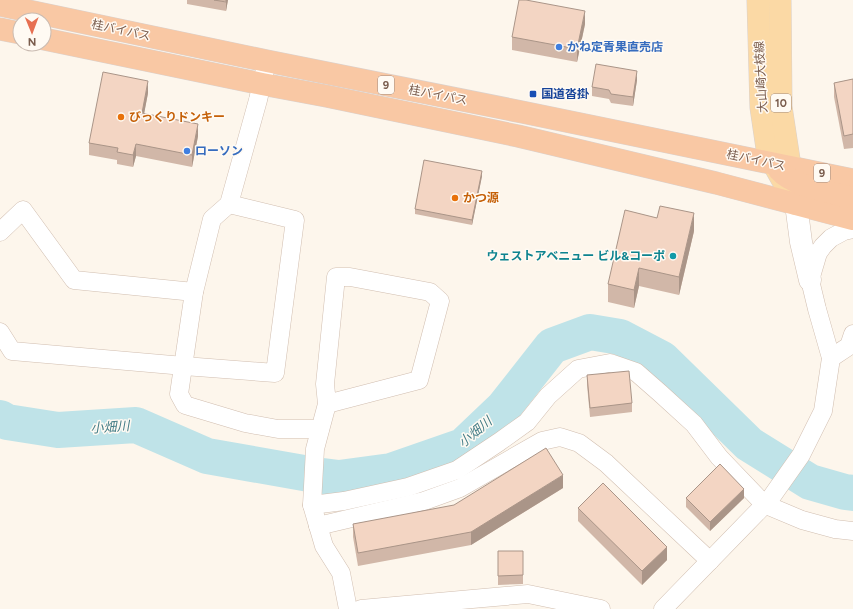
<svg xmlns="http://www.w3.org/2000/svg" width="853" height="609" viewBox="0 0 853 609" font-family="Figtree,'Noto Sans JP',sans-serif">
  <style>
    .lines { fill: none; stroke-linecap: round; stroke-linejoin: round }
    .river { stroke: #bfe3e8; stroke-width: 36 }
    .minor-casing { stroke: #d1beb0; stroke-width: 19 }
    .tertiary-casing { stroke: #d1beb0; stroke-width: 23 }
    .primary-casing { stroke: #dad1cd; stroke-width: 23 }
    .trunk-casing { stroke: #dad1cd; stroke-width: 23 }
    .minor { stroke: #fff; stroke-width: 18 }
    .tertiary { stroke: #fff; stroke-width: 22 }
    .primary { stroke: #fbd9a5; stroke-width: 22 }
    .trunk { stroke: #f9c8a4; stroke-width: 22 }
    .wall { fill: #d1b7a8 }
    .shaded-wall { fill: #aa9588 }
    .building { fill: #f3d5c3; stroke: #aa9588 }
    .shop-dot { fill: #3f7fe0; stroke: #fffaf3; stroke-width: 1.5 }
    .transit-dot { fill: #1a4fb4; stroke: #fffaf3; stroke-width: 1.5 }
    .food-dot { fill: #e8710a; stroke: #fffaf3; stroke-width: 1.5 }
    .culture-dot { fill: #0f9aa8; stroke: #fffaf3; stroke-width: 1.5 }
    .labels { text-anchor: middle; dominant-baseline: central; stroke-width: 3; stroke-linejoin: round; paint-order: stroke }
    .shield { fill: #fffaf3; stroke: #a28b7f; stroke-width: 1 }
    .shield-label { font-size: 11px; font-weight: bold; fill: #7a5c4d }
    .street-label { font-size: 12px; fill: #7a5c4d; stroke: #fffaf3 }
    .shop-label { font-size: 12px; font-weight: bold; fill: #366cbe; stroke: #fffaf3; text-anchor: start }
    .transit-label { font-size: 12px; font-weight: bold; fill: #164399; stroke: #fffaf3; text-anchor: start }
    .food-label { font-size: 12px; font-weight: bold; fill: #c56008; stroke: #fffaf3; text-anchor: start }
    .culture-label { font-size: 12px; font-weight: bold; fill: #0d838f; stroke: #fffaf3; text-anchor: end }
    .water-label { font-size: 13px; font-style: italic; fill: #437c86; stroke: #fffaf3 }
  </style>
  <rect width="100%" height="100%" fill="#fdf6ec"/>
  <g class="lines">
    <polyline class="river" points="0,418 7,422 58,430 136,425 207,456 315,475 339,478 391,471 463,446 504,407 552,346 590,332 620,337 662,359 749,444 810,482 845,492 853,493"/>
    <g class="minor-casing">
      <g id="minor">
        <polyline points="267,61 258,100 229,204 212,219 194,292 179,394 185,405 245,423 278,429 320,429"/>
        <polyline points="0,232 23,210 74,280 194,292"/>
        <polyline points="0,332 12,351 184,366 275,373 295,220 229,204"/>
        <polyline points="831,358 849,346 853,334"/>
        <polyline points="327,404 419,380 427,350 440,301 430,292 350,277 336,277 325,384 327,404 315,449 312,505 324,546 341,573 348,609"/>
        <polyline points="312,505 344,501 408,487 457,470 499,442 527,422 548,396 578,369 610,363 636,372 660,393 694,424 719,457 764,504 802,520 835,529 853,531"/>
        <polyline points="318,526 424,501 460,488 542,441 560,437 579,443 606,463 710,561"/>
        <polyline points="361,609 528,594 601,609"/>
        <polyline points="663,609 770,499 801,455 823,411 831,358 817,309 810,280 818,253 823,246 831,238 844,231 853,229"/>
      </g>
    </g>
    <g class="tertiary-casing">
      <polyline id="tertiary" points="796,204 801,242 810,280"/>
    </g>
    <g class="primary-casing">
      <g id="primary">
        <polyline points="758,0 761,107 767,148 773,163 796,204"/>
        <polyline points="780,0 781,107 793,186"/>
      </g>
    </g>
    <g class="trunk-casing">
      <g id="trunk">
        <polyline points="0,5 267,61 522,112 853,180"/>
        <polyline points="0,29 20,33"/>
        <polyline points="44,39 262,84 326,96 518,136 716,183 853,219"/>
        <path d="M779 170C794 187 831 192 853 198"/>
      </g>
    </g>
    <use href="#minor" class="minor"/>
    <use href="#tertiary" class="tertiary"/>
    <use href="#primary" class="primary"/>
    <use href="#trunk" class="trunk"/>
  </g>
  <g class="wall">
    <polygon points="187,0 228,0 226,11 187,4"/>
    <polygon points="585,24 577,62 512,50 512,37"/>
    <polygon points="853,79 853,148 844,149 834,97 834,83"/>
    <polygon points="637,80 633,106 611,103 609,99 592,96 592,87"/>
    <polygon points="148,93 144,113 198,136 192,167 136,156 133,167 117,164 117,160 89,155 89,143"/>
    <polygon points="482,176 472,225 415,214 415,209"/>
    <polygon points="694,231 679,295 639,286 634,308 608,302 608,284"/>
    <polygon points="587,375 632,403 632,412 590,417 587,385"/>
    <polygon points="563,488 471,545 358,566 353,537 353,524"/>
    <polygon points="686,498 744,498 710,531 686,507"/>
    <polygon points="578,508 667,560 642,585 578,521"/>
    <polygon points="498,551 523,551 523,584 498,585"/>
  </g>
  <g class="shaded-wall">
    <polygon points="226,0 228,0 226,11"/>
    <polygon points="585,11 585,24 577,62 577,49"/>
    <polygon points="637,71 637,80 633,106 633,97"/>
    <polygon points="148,81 148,93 142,125 142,113"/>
    <polygon points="198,124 198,136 192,167 192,155"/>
    <polygon points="136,144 136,156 133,167 133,155"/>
    <polygon points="482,171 482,176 472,225 472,220"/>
    <polygon points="694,213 694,231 679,295 679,277"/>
    <polygon points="639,268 639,286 634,308 634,290"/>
    <polygon points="563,475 563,488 471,545 471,532"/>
    <polygon points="744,489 744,498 710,531 710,522"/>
    <polygon points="667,547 667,560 642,585 642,571"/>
  </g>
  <g class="building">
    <polygon points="214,0 226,0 226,2"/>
    <polygon points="519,0 526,0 585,11 577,49 512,37"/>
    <polygon points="596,64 637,71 633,97 611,94 609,90 592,87"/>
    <polygon points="103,72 148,81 142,113 198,124 192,155 136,144 133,155 117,152 118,148 89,143"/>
    <polygon points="853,79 853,134 844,136 834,83"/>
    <polygon points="424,160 482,171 472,220 415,209"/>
    <polygon points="660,206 694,213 679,277 639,268 634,290 608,284 625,210 657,218"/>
    <polygon points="629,371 632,403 590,408 587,375"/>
    <polygon points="546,448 563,475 471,532 358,553 353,524 454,505"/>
    <polygon points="720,464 744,489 710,522 686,498"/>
    <polygon points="603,483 667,547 642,571 578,508"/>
    <polygon points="498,551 523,551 523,575 498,576"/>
  </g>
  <g class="shop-dot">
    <circle cx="559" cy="47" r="4"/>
    <circle cx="187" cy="151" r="4"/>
  </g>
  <rect class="transit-dot" x="529" y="90" width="8" height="8" rx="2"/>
  <g class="food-dot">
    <circle cx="121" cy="117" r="4"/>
    <circle cx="455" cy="198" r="4"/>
  </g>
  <circle class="culture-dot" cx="673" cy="256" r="4"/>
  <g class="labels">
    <g class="shield">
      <rect x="378" y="76" width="16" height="18" rx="3"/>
      <rect x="771" y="94" width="20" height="18" rx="3"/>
      <rect x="814" y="164" width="16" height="18" rx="3"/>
    </g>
    <g class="shield-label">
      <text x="386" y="85">9</text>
      <text x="781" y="103">10</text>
      <text x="822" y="173">9</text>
    </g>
    <g class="street-label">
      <text transform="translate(121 30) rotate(12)">桂バイパス</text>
      <text transform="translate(761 77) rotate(-93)">大山崎大枝線</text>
      <text transform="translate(438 95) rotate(11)">桂バイパス</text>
      <text transform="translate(756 160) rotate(12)">桂バイパス</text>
    </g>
    <g class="shop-label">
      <text x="567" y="47">かね定青果直売店</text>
      <text x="195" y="151">ローソン</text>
    </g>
    <g class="transit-label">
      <text x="541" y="94">国道沓掛</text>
    </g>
    <g class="food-label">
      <text x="129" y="117">びっくりドンキー</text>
      <text x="463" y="198">かつ源</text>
    </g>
    <g class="culture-label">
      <text x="665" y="256">ウェストアベニュー ビル&amp;コーポ</text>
    </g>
    <g class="water-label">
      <text transform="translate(110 427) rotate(-4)">小畑川</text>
      <text transform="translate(475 432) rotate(-40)">小畑川</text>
    </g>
  </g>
  <g transform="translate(32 32) rotate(179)"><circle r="19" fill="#fffaf3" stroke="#cabbb1"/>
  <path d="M0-3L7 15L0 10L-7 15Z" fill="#e76f51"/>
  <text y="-6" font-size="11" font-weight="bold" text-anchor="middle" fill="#7a5c4d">N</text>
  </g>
</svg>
